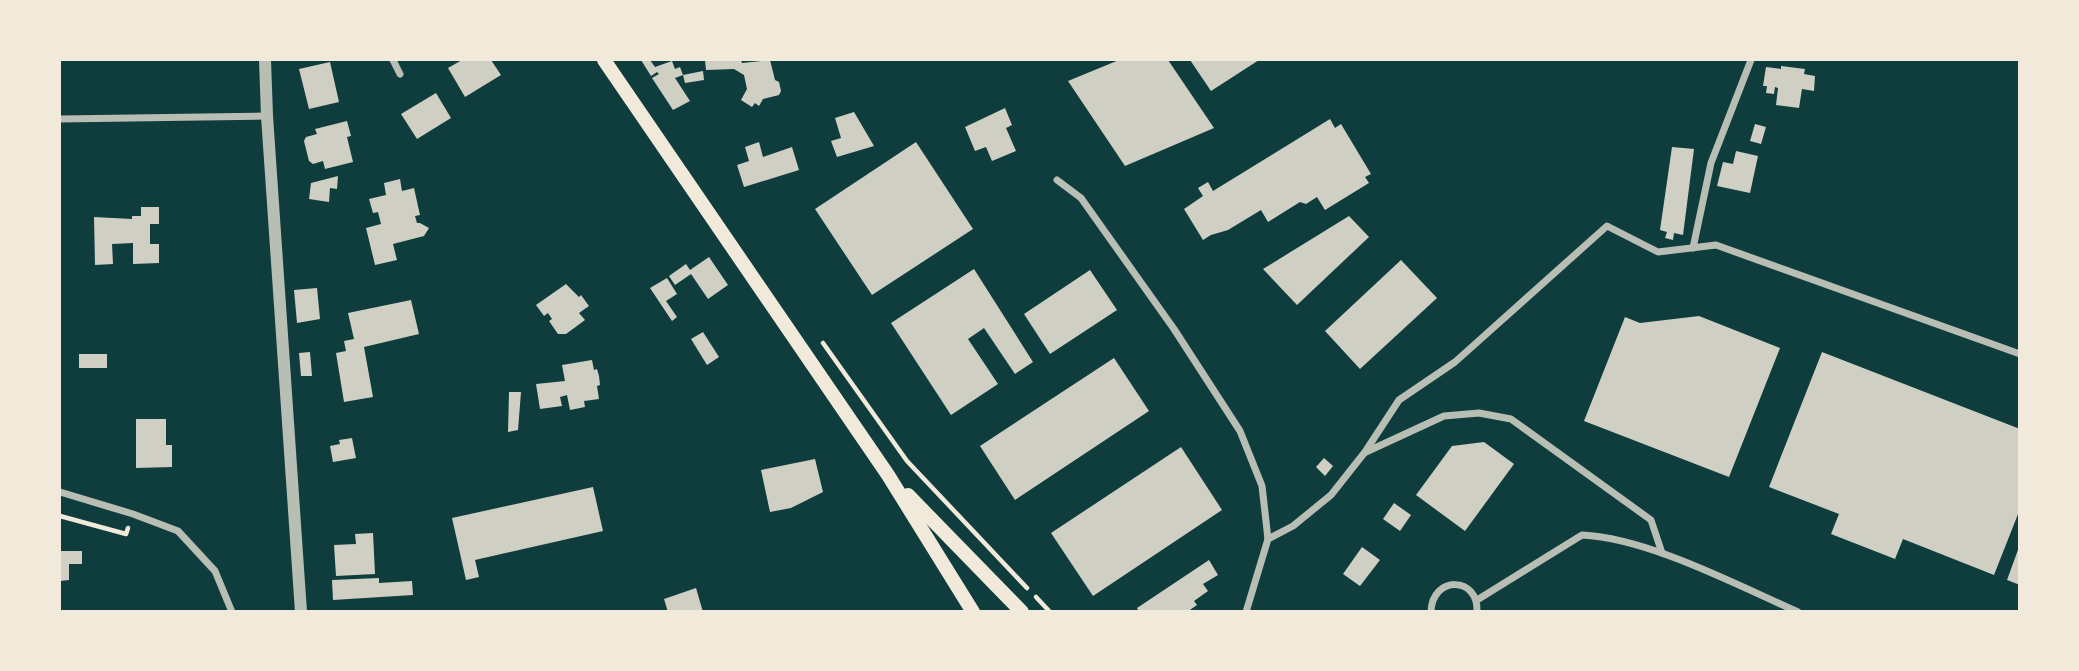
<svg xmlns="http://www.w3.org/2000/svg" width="2079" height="671" viewBox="0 0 2079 671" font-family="'PT Sans Narrow',sans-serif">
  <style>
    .building { fill: #cfcfc3 }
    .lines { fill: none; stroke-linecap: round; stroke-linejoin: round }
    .path { stroke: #f1e9da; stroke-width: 4.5 }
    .minor { stroke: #b8beb3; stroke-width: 7 }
    .tertiary { stroke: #b8beb3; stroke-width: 12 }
    .secondary { stroke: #f1e9da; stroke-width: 14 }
  </style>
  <rect width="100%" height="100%" fill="#0f3d3e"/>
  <g class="building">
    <polygon points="462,60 491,60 501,75 465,97 448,68"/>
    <polygon points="641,60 650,60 655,67 672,61 675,69 680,67 683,75 703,71 704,80 685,83 683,75 675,78 690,101 673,110 652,78 659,74 657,72 651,76"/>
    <polygon points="705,60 741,60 742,63 770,60 775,80 779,82 781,91 779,95 763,99 759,106 755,103 752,107 741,100 747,89 744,75 734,69 706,70"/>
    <polygon points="1119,60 1168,60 1214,128 1125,166 1068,81"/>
    <polygon points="1190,60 1259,60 1211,91"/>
    <polygon points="330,62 339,102 309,109 299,69"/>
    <polygon points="1781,66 1805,69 1804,74 1815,76 1814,91 1802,89 1799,108 1776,105 1778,88 1775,87 1774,94 1766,93 1767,86 1763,86 1766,67 1781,69"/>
    <polygon points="436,93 451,118 417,139 401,114"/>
    <polygon points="1005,108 1012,125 1006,128 1016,151 992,161 986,147 975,151 965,127"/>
    <polygon points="854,112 874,146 837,157 831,141 841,138 835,118"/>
    <polygon points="1330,119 1335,128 1341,124 1371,174 1365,177 1369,183 1325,210 1317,197 1306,204 1300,202 1268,222 1261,210 1228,230 1211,235 1203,240 1184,209 1203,196 1198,188 1208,182 1213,191"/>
    <polygon points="347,121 351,136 347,137 353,162 325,169 323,161 313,164 309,161 304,141 306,137 317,134 315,129"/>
    <polygon points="1755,124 1766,127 1761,144 1750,141"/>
    <polygon points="759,142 763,157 792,147 799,170 744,187 737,165 749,161 745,147"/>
    <polygon points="916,142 973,229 872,295 815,209"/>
    <polygon points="1672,147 1694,149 1683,235 1674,233 1673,240 1665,238 1667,232 1660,230"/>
    <polygon points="1736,151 1758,156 1750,193 1717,186 1723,162 1733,164"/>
    <polygon points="338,176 337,189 330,188 329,202 309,199 311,183"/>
    <polygon points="400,179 402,191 414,188 420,215 415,216 417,223 420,223 429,228 424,236 393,244 397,260 375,265 366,228 381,224 378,212 373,213 369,199 386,195 384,183"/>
    <polygon points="141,207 159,207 159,224 150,224 150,244 159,244 159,263 133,264 133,243 112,244 113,264 95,265 94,217 132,219 132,216 141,216"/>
    <polygon points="1349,216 1369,237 1297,305 1263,269"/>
    <polygon points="709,257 728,285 708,299 691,274 675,285 669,276 686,264 690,270"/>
    <polygon points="1401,260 1437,298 1360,369 1325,331"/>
    <polygon points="974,269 1033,362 1015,374 984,328 968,339 998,384 951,415 891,323"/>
    <polygon points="1090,270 1117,310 1050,354 1024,314"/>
    <polygon points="667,278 677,294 666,301 677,317 672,321 650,288"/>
    <polygon points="566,284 579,297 581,295 589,306 579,313 585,320 566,334 558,334 549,321 552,319 548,313 544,316 536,305"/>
    <polygon points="317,288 320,319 297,323 294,290"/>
    <polygon points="411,300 419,334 364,347 373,397 344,402 336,353 346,351 344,341 354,339 348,313"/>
    <polygon points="1699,316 1780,348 1729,477 1584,421 1625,317 1640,323"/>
    <polygon points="703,332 719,357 707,365 691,339"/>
    <polygon points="310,352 312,376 301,376 299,353"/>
    <polygon points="1822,352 2020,429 2020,509 1994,575 1903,539 1895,559 1831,534 1839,514 1769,487"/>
    <rect x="79" y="354" width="28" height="14"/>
    <polygon points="1114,358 1149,411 1015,500 980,446"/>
    <polygon points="592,360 594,370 597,369 599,376 600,385 597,386 599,399 584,401 585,407 570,410 567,395 560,397 562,406 540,409 536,384 565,381 562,365"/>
    <polygon points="509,392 521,392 518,430 508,432"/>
    <polygon points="136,419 166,419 166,445 172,445 172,467 136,468"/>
    <polygon points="352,438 356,458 333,462 330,446 340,444 339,440"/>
    <polygon points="1484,442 1514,464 1465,531 1416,495 1452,446"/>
    <polygon points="1181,447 1222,510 1093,596 1051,533"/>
    <polygon points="1324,458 1333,466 1325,476 1316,467"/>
    <polygon points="815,459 823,492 791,508 770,512 761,470"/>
    <polygon points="593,487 603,531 475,560 479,577 466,580 452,518"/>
    <polygon points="1394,503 1411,515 1400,531 1383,519"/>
    <polygon points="373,533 375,574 336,576 334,545 356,544 355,534"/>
    <polygon points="1362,547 1380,560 1360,586 1343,574"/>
    <polygon points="2019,547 2020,547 2020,585 2007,580"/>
    <polygon points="60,551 82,551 82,564 69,564 69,580 60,581"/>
    <polygon points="1209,560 1218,575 1203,584 1208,591 1194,601 1197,605 1187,612 1139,612 1137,608"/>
    <polygon points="379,578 379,583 412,581 413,595 333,600 332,580"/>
    <polygon points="696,588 703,612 668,612 664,599"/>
  </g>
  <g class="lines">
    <g class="path">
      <polyline points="823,343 907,461 1027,588"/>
      <polyline points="60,516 126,534 128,528"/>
      <polyline points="1036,597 1050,612"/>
    </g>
    <g class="minor">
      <polyline points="393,60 400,74"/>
      <polyline points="60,119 267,116"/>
      <polyline points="1057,180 1081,198 1174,329 1240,431 1262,486 1268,539 1246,612"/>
      <polyline points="1693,248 1711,163 1751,60"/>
      <polyline points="1366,452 1444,416 1479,413 1511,419 1651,520 1662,553"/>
      <polyline points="60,492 133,514 178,531 215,571 232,612"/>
      <polyline points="1268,539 1293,526 1331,495 1365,452 1399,400 1455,362 1607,226 1658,252 1716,245 2020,354"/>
      <path d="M1477 600 1582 535C1648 538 1737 585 1798 612"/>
      <path d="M1431 612C1432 575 1479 576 1477 612"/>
    </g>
    <polyline class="tertiary" points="265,60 267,116 301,612"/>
    <g class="secondary">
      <polyline points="604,60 888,475 973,612"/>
      <polyline points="908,495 1022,612"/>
    </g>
  </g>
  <rect width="2079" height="671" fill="none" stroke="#f1e9da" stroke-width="122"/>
</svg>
